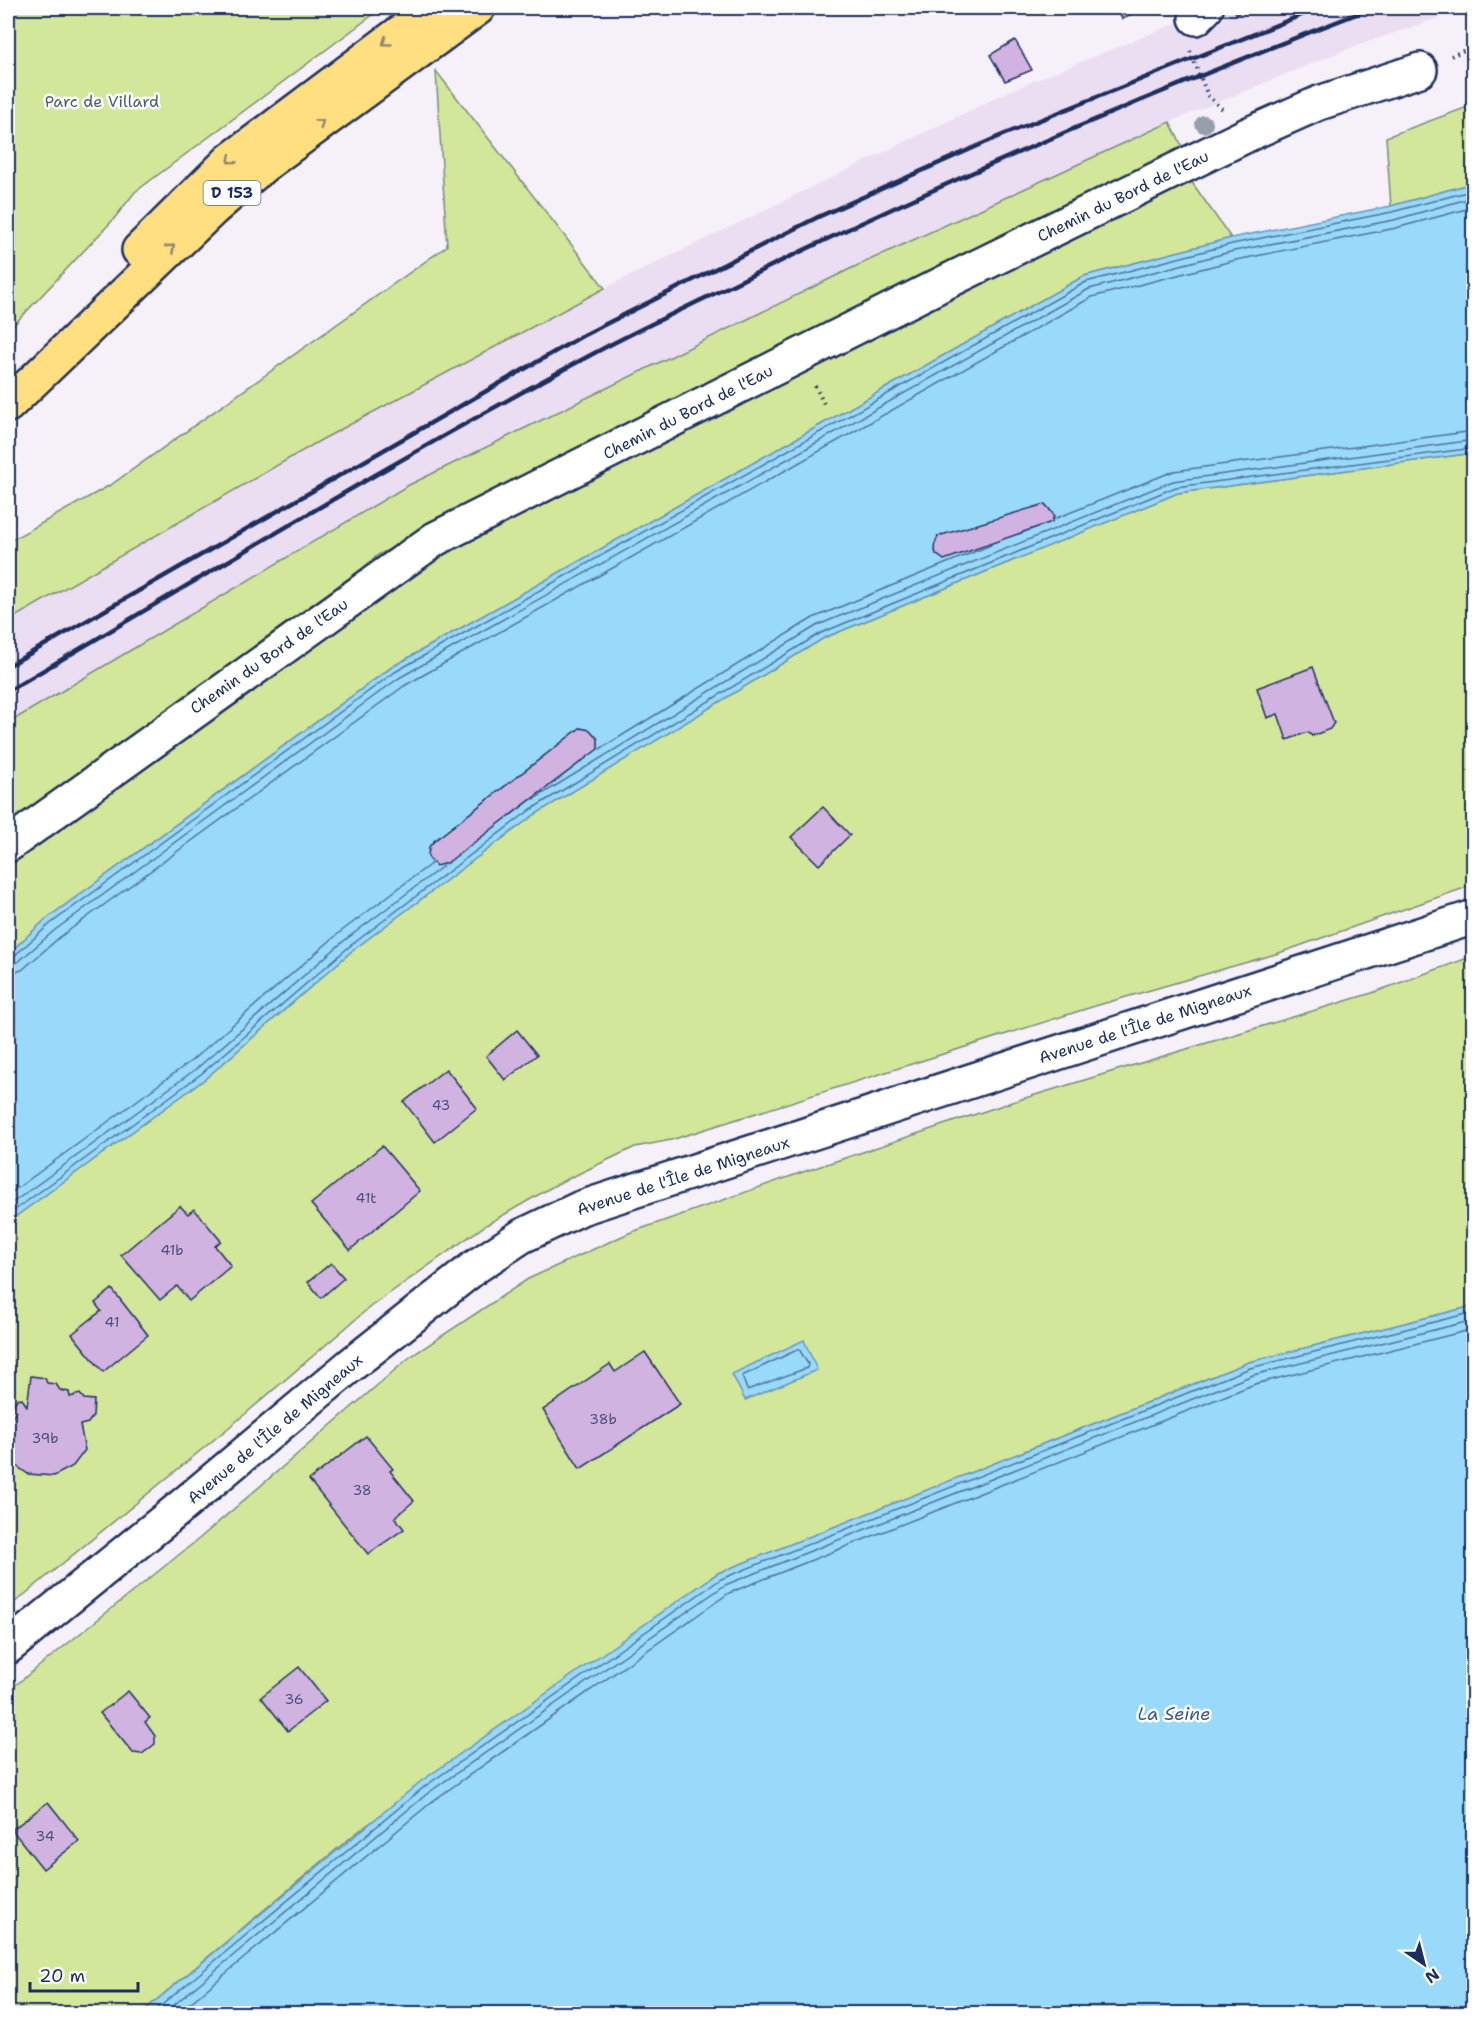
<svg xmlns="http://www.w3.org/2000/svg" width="1481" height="2021" viewBox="0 0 1481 2021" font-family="'Shantell Sans',sans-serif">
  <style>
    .built { fill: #ebdef2 }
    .green { fill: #d3e79b; stroke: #778b7c; stroke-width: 1.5 }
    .water { fill: #99d9fa; stroke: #6795bc; stroke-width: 1.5 }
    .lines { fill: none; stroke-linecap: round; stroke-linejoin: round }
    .shore { stroke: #4d739c; stroke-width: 1.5 }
    .building { fill: #d0b3e1; stroke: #1b2f5e; stroke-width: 1.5 }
    .minor-casing { stroke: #1b2f5e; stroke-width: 38 }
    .major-casing { stroke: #1b2f5e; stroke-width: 38 }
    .path { stroke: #1b2f5e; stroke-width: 4; stroke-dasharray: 1.5 4.5; stroke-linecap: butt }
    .minor { stroke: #fff; stroke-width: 33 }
    .major { stroke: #ffdf80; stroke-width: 33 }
    .rail { stroke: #1b2f5e; stroke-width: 4.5 }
    .tree { fill: #979fac }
    .oneway { stroke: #8d876f }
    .labels { text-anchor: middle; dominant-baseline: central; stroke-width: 5; stroke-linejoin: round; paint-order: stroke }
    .number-label { font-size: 14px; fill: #48507f }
    .shield { fill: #fff; stroke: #5f6d8e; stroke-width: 1.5 }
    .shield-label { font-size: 15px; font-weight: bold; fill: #1b2f5e }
    .park-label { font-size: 16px; fill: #495d6d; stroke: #fff }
    .street-label { font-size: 16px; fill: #1b2f5e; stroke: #fff }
    .water-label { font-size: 18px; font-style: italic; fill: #3a5a85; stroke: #fff }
  </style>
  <rect width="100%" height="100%" fill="#f6f0f9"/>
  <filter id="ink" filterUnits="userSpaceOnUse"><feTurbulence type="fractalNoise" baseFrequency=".0167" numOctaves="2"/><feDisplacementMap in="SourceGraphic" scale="12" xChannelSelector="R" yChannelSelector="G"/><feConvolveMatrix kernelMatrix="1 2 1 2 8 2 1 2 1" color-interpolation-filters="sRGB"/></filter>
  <g filter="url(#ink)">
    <polygon class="built" points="1214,8 1468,8 1344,50 1170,122 852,268 407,486 8,723 8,621 321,440 605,288 1014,89"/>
    <g class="green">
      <polygon points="8,8 382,8 135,192 113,220 8,331"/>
      <polygon points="436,71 605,288 321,440 8,621 8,542 112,484 447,246"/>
      <polygon points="1473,105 1473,183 1391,206 1386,137"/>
      <polygon points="1170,122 1184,150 378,555 287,632 8,830 8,723 407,486 852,268"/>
      <polygon points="1191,181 1231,238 1084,276 392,667 46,919 8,954 8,867 435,554"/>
      <polygon points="1473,453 1473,885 1279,953 1095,1006 671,1140 635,1147 557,1184 486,1225 370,1307 244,1415 8,1608 8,1222 205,1079 353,950 534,815 824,638 1178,493"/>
      <polygon points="1473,956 1473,1306 1249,1362 718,1573 356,1833 141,2013 8,2014 8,1691 200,1538 410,1357 528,1279 629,1233 800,1173 1012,1102 1372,993"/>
    </g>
    <g class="water">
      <polygon points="1473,183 1473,453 1178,493 824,638 534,815 353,950 205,1079 8,1222 8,954 46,919 392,667 1084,276 1231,238 1391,206"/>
      <polygon points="1473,1306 1473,2013 141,2013 420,1782 718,1573 1249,1362"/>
      <polygon points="804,1340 817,1370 745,1400 732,1374"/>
    </g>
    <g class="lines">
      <g class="shore">
        <polyline points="1054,519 1174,471 1474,431"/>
        <polyline points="600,749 813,618 991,545"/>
        <polyline points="534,799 818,625 1173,481 1474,440"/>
        <polyline points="8,958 14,956 50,924 395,672 1086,282 1232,244 1392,212 1474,190"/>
        <polyline points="8,965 18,962 55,930 399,678 1089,289 1234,251 1394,220 1474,197"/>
        <polyline points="8,974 22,970 60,937 404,686 1092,297 1236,260 1396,228 1474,207"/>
        <polyline points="8,1195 191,1061 339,933 432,863"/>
        <polyline points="8,1206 196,1069 345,940 443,866"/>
        <polyline points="8,1215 201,1074 350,946 530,810 821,633 1176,487 1474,448"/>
        <polygon points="799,1349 808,1364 807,1368 747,1390 742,1376"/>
        <polyline points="151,2014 424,1787 721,1579 1250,1368 1474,1312"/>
        <polyline points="163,2014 428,1793 725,1585 1253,1375 1474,1320"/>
        <polyline points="177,2014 434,1800 729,1593 1255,1384 1474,1329"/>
      </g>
    </g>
    <g class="building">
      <polygon points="1116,8 1143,8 1122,19"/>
      <polygon points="1234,8 1252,8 1236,14"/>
      <polygon points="1015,40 1032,70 1005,81 990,55"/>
      <polygon points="1045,504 1054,515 1052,522 944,560 936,554 934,546 938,536"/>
      <polygon points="1313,667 1334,723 1330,729 1312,736 1308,732 1287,740 1278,714 1267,718 1257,688"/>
      <polygon points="580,728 590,730 598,739 598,749 447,863 436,866 428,857 429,847 434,841"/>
      <polygon points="823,807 850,835 819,865 791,837"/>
      <polygon points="517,1030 537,1055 505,1080 486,1056"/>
      <polygon points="446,1069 477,1108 435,1142 404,1102"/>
      <polygon points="382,1146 420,1191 350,1250 311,1204"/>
      <polygon points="180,1206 188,1214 194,1209 221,1241 215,1246 231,1266 189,1301 177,1286 160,1300 121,1255"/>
      <polygon points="331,1263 344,1278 321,1298 308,1282"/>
      <polygon points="112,1289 148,1335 103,1372 72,1334 101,1311 95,1303"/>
      <polygon points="645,1352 680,1404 580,1469 543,1410 610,1364 615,1372"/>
      <polygon points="31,1376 45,1378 47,1383 56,1384 60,1390 69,1392 70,1397 80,1394 84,1399 94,1400 93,1416 88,1423 80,1425 85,1450 73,1466 54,1476 28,1474 8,1460 8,1424 16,1411 12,1406 18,1398 22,1399 27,1406"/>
      <polygon points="366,1436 393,1469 390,1471 414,1501 395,1517 404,1529 368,1554 309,1480"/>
      <polygon points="299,1667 326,1701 288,1731 261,1697"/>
      <polygon points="128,1691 150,1718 145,1722 155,1736 155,1744 142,1754 133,1753 100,1713"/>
      <polygon points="48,1802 79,1841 43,1869 12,1830"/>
    </g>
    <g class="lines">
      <g class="minor-casing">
        <g id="minor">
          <polyline points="1196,18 1206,8"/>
          <polyline points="8,845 435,539 946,282 1249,134 1319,103 1420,70"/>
          <polyline points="8,1647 176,1511 352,1364 475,1267 522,1236 581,1208 1474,917"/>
        </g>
      </g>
      <g class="major-casing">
        <g id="major">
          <polyline points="139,250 230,160 433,8"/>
          <polyline points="8,405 213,209 263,166 478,8"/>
        </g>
      </g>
      <g class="path">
        <polyline points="1190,51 1208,96 1222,109"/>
        <polyline points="1451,56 1474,46"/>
        <polyline points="815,386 824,404"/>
      </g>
      <use href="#minor" class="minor"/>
      <use href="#major" class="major"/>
      <g class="rail">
        <polyline points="8,666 582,336 818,217 1000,136 1319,8"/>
        <path d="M8 691C200 579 390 462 587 357 636 330 688 307 738 282 945 180 1157 91 1372 8"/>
      </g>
    </g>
    <circle class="tree" cx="1204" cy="124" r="9"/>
    <defs><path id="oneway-chevron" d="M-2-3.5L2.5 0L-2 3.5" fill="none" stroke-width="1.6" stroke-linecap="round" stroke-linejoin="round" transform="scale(1.5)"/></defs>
    <g class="oneway">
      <use href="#oneway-chevron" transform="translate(386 42) rotate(144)"/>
      <use href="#oneway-chevron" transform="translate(320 123) rotate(-37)"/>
      <use href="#oneway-chevron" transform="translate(231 160) rotate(140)"/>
      <use href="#oneway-chevron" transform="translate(171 248) rotate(-43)"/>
    </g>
  </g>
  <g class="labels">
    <g class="number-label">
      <text x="441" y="1105">43</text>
      <text x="366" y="1198">41t</text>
      <text x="172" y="1250">41b</text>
      <text x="112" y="1322">41</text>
      <text x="603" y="1419">38b</text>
      <text x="45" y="1438">39b</text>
      <text x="362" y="1490">38</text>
      <text x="294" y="1699">36</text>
      <text x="45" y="1836">34</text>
    </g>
    <rect class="shield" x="203.5" y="181" width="57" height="24" rx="4.5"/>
    <g class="shield-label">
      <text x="232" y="193">D 153</text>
    </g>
    <g class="park-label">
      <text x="102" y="101">Parc de Villard</text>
    </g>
    <g class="street-label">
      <text transform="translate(1123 196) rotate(-26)">Chemin du Bord de l'Eau</text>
      <text transform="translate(688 412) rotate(-27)">Chemin du Bord de l'Eau</text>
      <text transform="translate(269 656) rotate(-35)">Chemin du Bord de l'Eau</text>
      <text transform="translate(1145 1024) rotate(-18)">Avenue de l'Île de Migneaux</text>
      <text transform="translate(683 1176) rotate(-18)">Avenue de l'Île de Migneaux</text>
      <text transform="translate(275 1429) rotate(-40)">Avenue de l'Île de Migneaux</text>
    </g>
    <g class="water-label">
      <text x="1174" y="1714">La Seine</text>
    </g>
  </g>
  <rect width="1481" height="2021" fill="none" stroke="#fff" stroke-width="30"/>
  <rect x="15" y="15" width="1451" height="1991" fill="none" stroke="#1b2f5e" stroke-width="2" filter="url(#ink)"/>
  <g transform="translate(1424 1964) rotate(145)" stroke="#ffffff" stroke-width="4.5" paint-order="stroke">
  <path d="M0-4.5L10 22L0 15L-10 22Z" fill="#1b2f5e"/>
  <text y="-9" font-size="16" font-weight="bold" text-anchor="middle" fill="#1b2f5e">N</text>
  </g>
  <path d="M30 1982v9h108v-9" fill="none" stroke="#1b2f5e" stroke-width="3"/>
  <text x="39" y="1982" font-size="18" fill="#1b2f5e" stroke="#ffffff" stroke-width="4.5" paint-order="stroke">20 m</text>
</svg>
